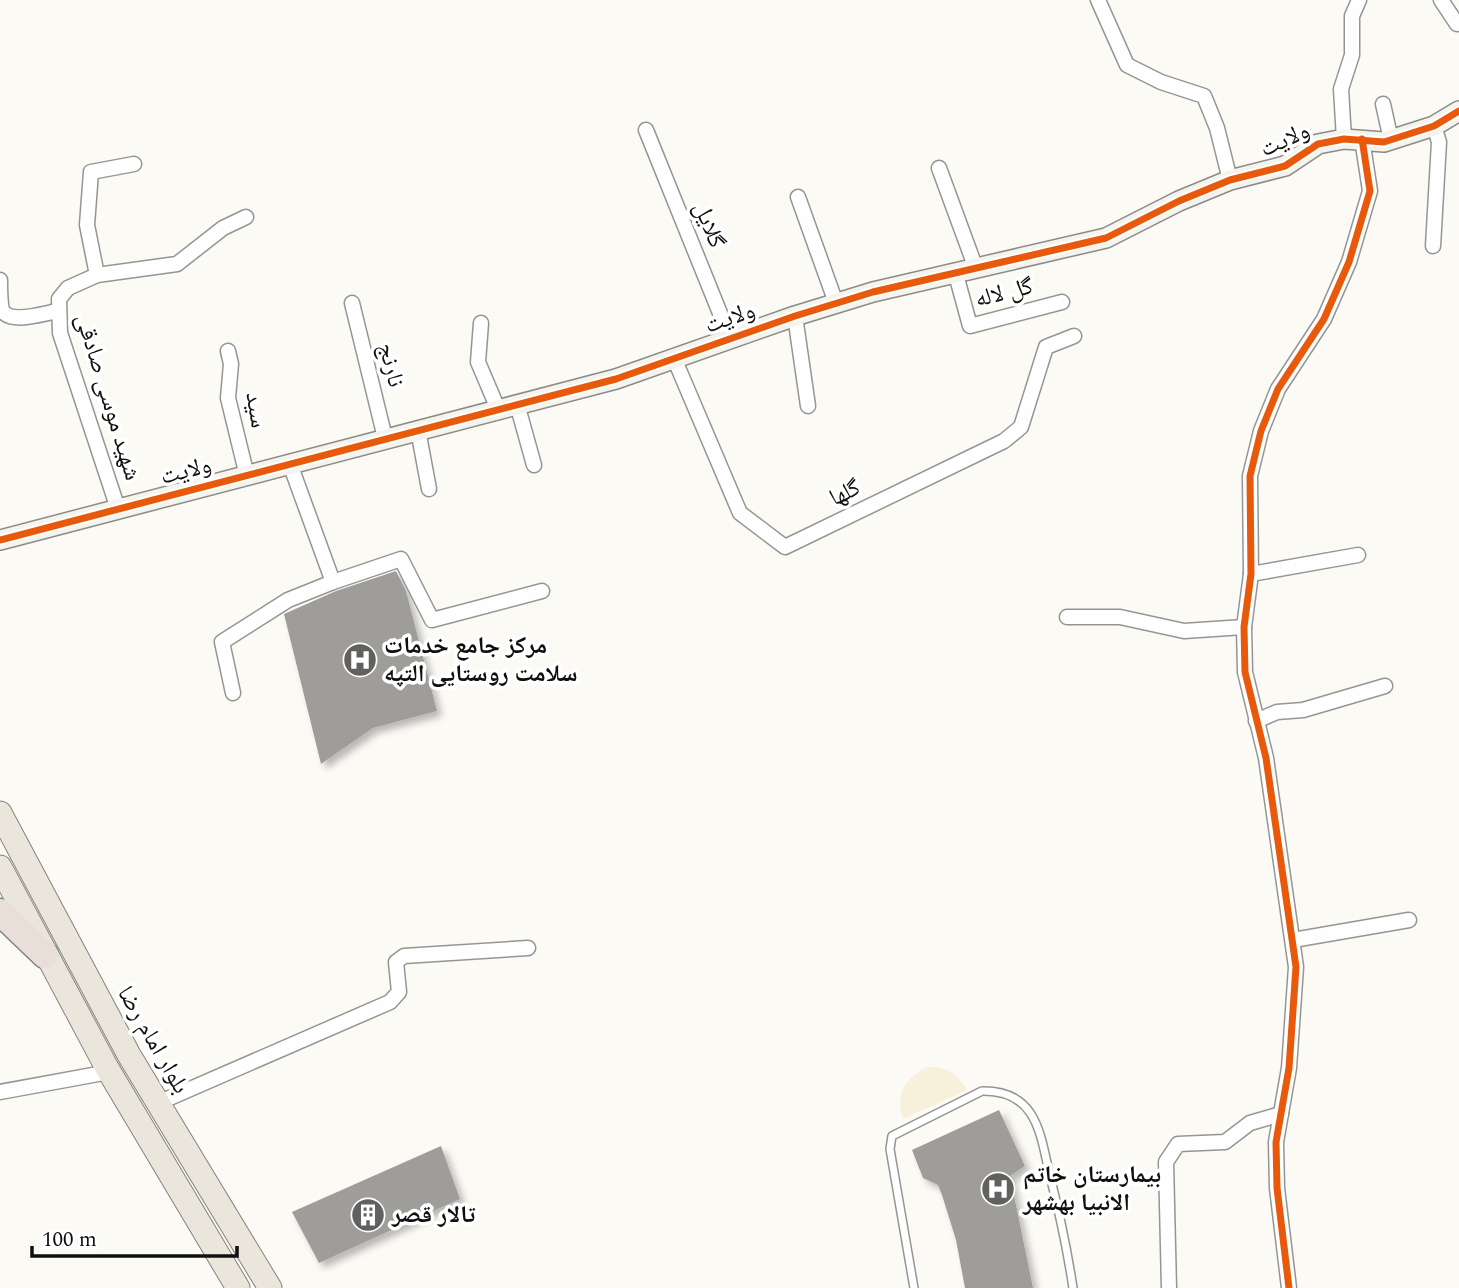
<svg xmlns="http://www.w3.org/2000/svg" width="1459" height="1288" viewBox="0 0 1459 1288" font-family="Spectral,'Noto Naskh Arabic',serif">
  <style>
    .sand { fill: #f8f0da }
    .building { fill: #9f9d9a; filter: url(#shadow) }
    .lines { fill: none; stroke-linecap: round; stroke-linejoin: round }
    .lane-casing { stroke: #959593; stroke-width: 10 }
    .street-casing { stroke: #959593; stroke-width: 17 }
    .secondary-casing { stroke: #8c8b89; stroke-width: 22 }
    .primary-casing { stroke: #838280; stroke-width: 25 }
    .highway-casing { stroke: #838280; stroke-width: 29 }
    .lane { stroke: #fefefe; stroke-width: 7 }
    .street { stroke: #fefefe; stroke-width: 14 }
    .secondary { stroke: #f4f3ec; stroke-width: 19 }
    .primary { stroke: #ebe6dc; stroke-width: 23 }
    .highway { stroke: #e8e0d8; stroke-width: 26 }
    .cycleway-casing { stroke: #fff; stroke-width: 11 }
    .cycleway { stroke: #e8590c; stroke-width: 7 }
    .labels { text-anchor: middle; dominant-baseline: central; stroke-width: 7; stroke-linejoin: round; paint-order: stroke }
    .street-label { font-size: 24px; fill: #0f0f0f; stroke: #fff }
    .poi-label { font-size: 24px; font-weight: bold; fill: #0f0f0f; stroke: #fff; text-anchor: start }
  </style>
  <defs>
    <filter id="shadow"><feDropShadow dx="5" dy="5" stdDeviation="3.5" flood-color="#0004"/></filter>
  </defs>
  <rect width="100%" height="100%" fill="#fbfaf5"/>
  <path class="sand" d="M927 1067C948 1067 956 1073 967 1090L903 1119C895 1093 905 1079 927 1067Z"/>
  <g class="building">
    <polygon points="396,571 406,591 437,711 373,728 321,764 284,614 336,591"/>
    <polygon points="999,1110 1025,1166 1010,1176 1033,1288 965,1288 956,1240 942,1195 938,1185 923,1178 912,1150"/>
    <polygon points="441,1146 460,1199 319,1263 292,1212"/>
  </g>
  <g class="lines">
    <g class="lane-casing">
      <path id="lane" d="M914 1288 890 1149 892 1136 982 1091C1035 1090 1040 1131 1049 1172 1059 1211 1067 1248 1073 1288"/>
    </g>
    <g class="street-casing">
      <g id="street">
        <polyline points="1098,0 1127,65 1161,82 1204,96 1217,128 1230,180"/>
        <polyline points="1441,0 1457,24"/>
        <polyline points="1383,104 1391,140"/>
        <polyline points="646,130 730,338"/>
        <polyline points="1344,139 1341,89 1352,55 1352,16 1359,0"/>
        <polyline points="939,168 975,266"/>
        <polyline points="798,197 836,303"/>
        <polyline points="1433,246 1439,142 1434,126"/>
        <polyline points="955,271 970,326 1062,302"/>
        <polyline points="97,275 87,225 91,172 134,164"/>
        <path d="M0 280C0 289 0 302 2 310 10 325 45 313 58 311"/>
        <polyline points="352,303 385,438"/>
        <polyline points="795,316 808,406"/>
        <polyline points="481,323 478,362 498,409"/>
        <polyline points="228,351 231,364 228,398 247,476"/>
        <polyline points="674,358 740,513 785,547 1004,441 1021,427 1046,347 1074,336"/>
        <polyline points="517,404 534,465"/>
        <polyline points="418,430 429,489"/>
        <polyline points="290,464 333,582 401,559 432,620 542,591"/>
        <polyline points="118,509 60,333 59,299 68,288 97,275 177,264 223,228 246,217"/>
        <polyline points="1251,574 1358,555"/>
        <polyline points="1067,617 1120,617 1184,631 1244,627"/>
        <polyline points="233,693 222,642 288,600 333,582"/>
        <polyline points="1256,721 1277,712 1303,710 1385,686"/>
        <polyline points="1293,940 1409,920"/>
        <polyline points="0,1092 109,1072"/>
        <polyline points="158,1103 390,1002 399,992 396,962 404,956 528,948"/>
        <polyline points="1169,1288 1166,1162 1178,1144 1225,1142 1250,1123 1281,1114"/>
        <polyline points="1289,1288 1277,1188 1276,1142 1289,1068 1296,967 1266,758 1245,672 1244,627 1251,574 1250,476 1261,431 1278,389 1324,319 1349,262 1370,191 1362,139"/>
      </g>
    </g>
    <g class="secondary-casing">
      <polyline id="secondary" points="0,540 616,379 795,316 873,292 1106,238 1179,201 1230,180 1285,166 1318,144 1344,139 1384,142 1434,126 1459,111"/>
    </g>
    <g class="primary-casing">
      <g id="primary">
        <polyline points="0,813 129,1055 270,1288"/>
        <polyline points="0,867 107,1068 238,1288"/>
      </g>
    </g>
    <g class="highway-casing">
      <polyline id="highway" points="0,912 45,955"/>
    </g>
    <use href="#lane" class="lane"/>
    <use href="#street" class="street"/>
    <use href="#secondary" class="secondary"/>
    <use href="#primary" class="primary"/>
    <use href="#highway" class="highway"/>
    <g class="cycleway-casing">
      <g id="cycleway">
        <polyline points="0,540 616,379 795,316 873,292 1106,238 1179,201 1230,180 1285,166 1318,144 1344,139 1384,142 1434,126 1459,111"/>
        <polyline points="1289,1288 1277,1188 1276,1142 1289,1068 1296,967 1266,758 1245,672 1244,627 1251,574 1250,476 1261,431 1278,389 1324,319 1349,262 1370,191 1362,139"/>
      </g>
    </g>
    <use href="#cycleway" class="cycleway"/>
  </g>
  <defs>
    <g id="hospital-disc" transform="scale(1.75)"><circle r="9.5" fill="#626160" stroke="#fff"/><path d="M-5-5h3v3.5h4V-5h3V5h-3V1.5h-4V5h-3Z" fill="#fff"/></g>
    <g id="building-disc" transform="scale(1.75)"><circle r="9.5" fill="#626160" stroke="#fff"/><path d="M-4-6H4V6H1V3H-1V6H-4ZM-2.5-4.3h1.7v1.8h-1.7ZM.8-4.3h1.7v1.8H.8ZM-2.5-1h1.7V.8h-1.7ZM.8-1h1.7V.8H.8Z" fill="#fff"/></g>
  </defs>
  <g fill-rule="evenodd">
    <use href="#hospital-disc" x="360" y="660"/>
    <use href="#hospital-disc" x="998" y="1189"/>
    <use href="#building-disc" x="368" y="1215"/>
  </g>
  <g class="labels">
    <g class="street-label">
      <text transform="translate(1285 140) rotate(-24)">ولایت</text>
      <text transform="translate(709 225) rotate(68)">گلایل</text>
      <text transform="translate(1004 293) rotate(-14)">گل لاله</text>
      <text transform="translate(730 318) rotate(-19)">ولایت</text>
      <text transform="translate(391 365) rotate(76)">نارنج</text>
      <text transform="translate(108 397) rotate(73)">شهید موسی صادقی</text>
      <text transform="translate(256 410) rotate(81)">سید</text>
      <text transform="translate(186 471) rotate(-14)">ولایت</text>
      <text transform="translate(845 493) rotate(-26)">گلها</text>
      <text transform="translate(153 1040) rotate(60)">بلوار امام رضا</text>
    </g>
    <g class="poi-label">
      <text x="384" y="646">مرکز جامع خدمات<tspan x="384" dy="28">سلامت روستایی التپه</tspan></text>
      <text x="1023" y="1175">بیمارستان خاتم<tspan x="1023" dy="28">الانبیا بهشهر</tspan></text>
      <text x="392" y="1215">تالار قصر</text>
    </g>
  </g>
  <path d="M32 1246v10h205v-10" fill="none" stroke="#0f0f0f" stroke-width="3.5"/>
  <text x="42" y="1246" font-size="21" fill="#0f0f0f" stroke="#ffffff" stroke-width="5" paint-order="stroke">100 m</text>
</svg>
